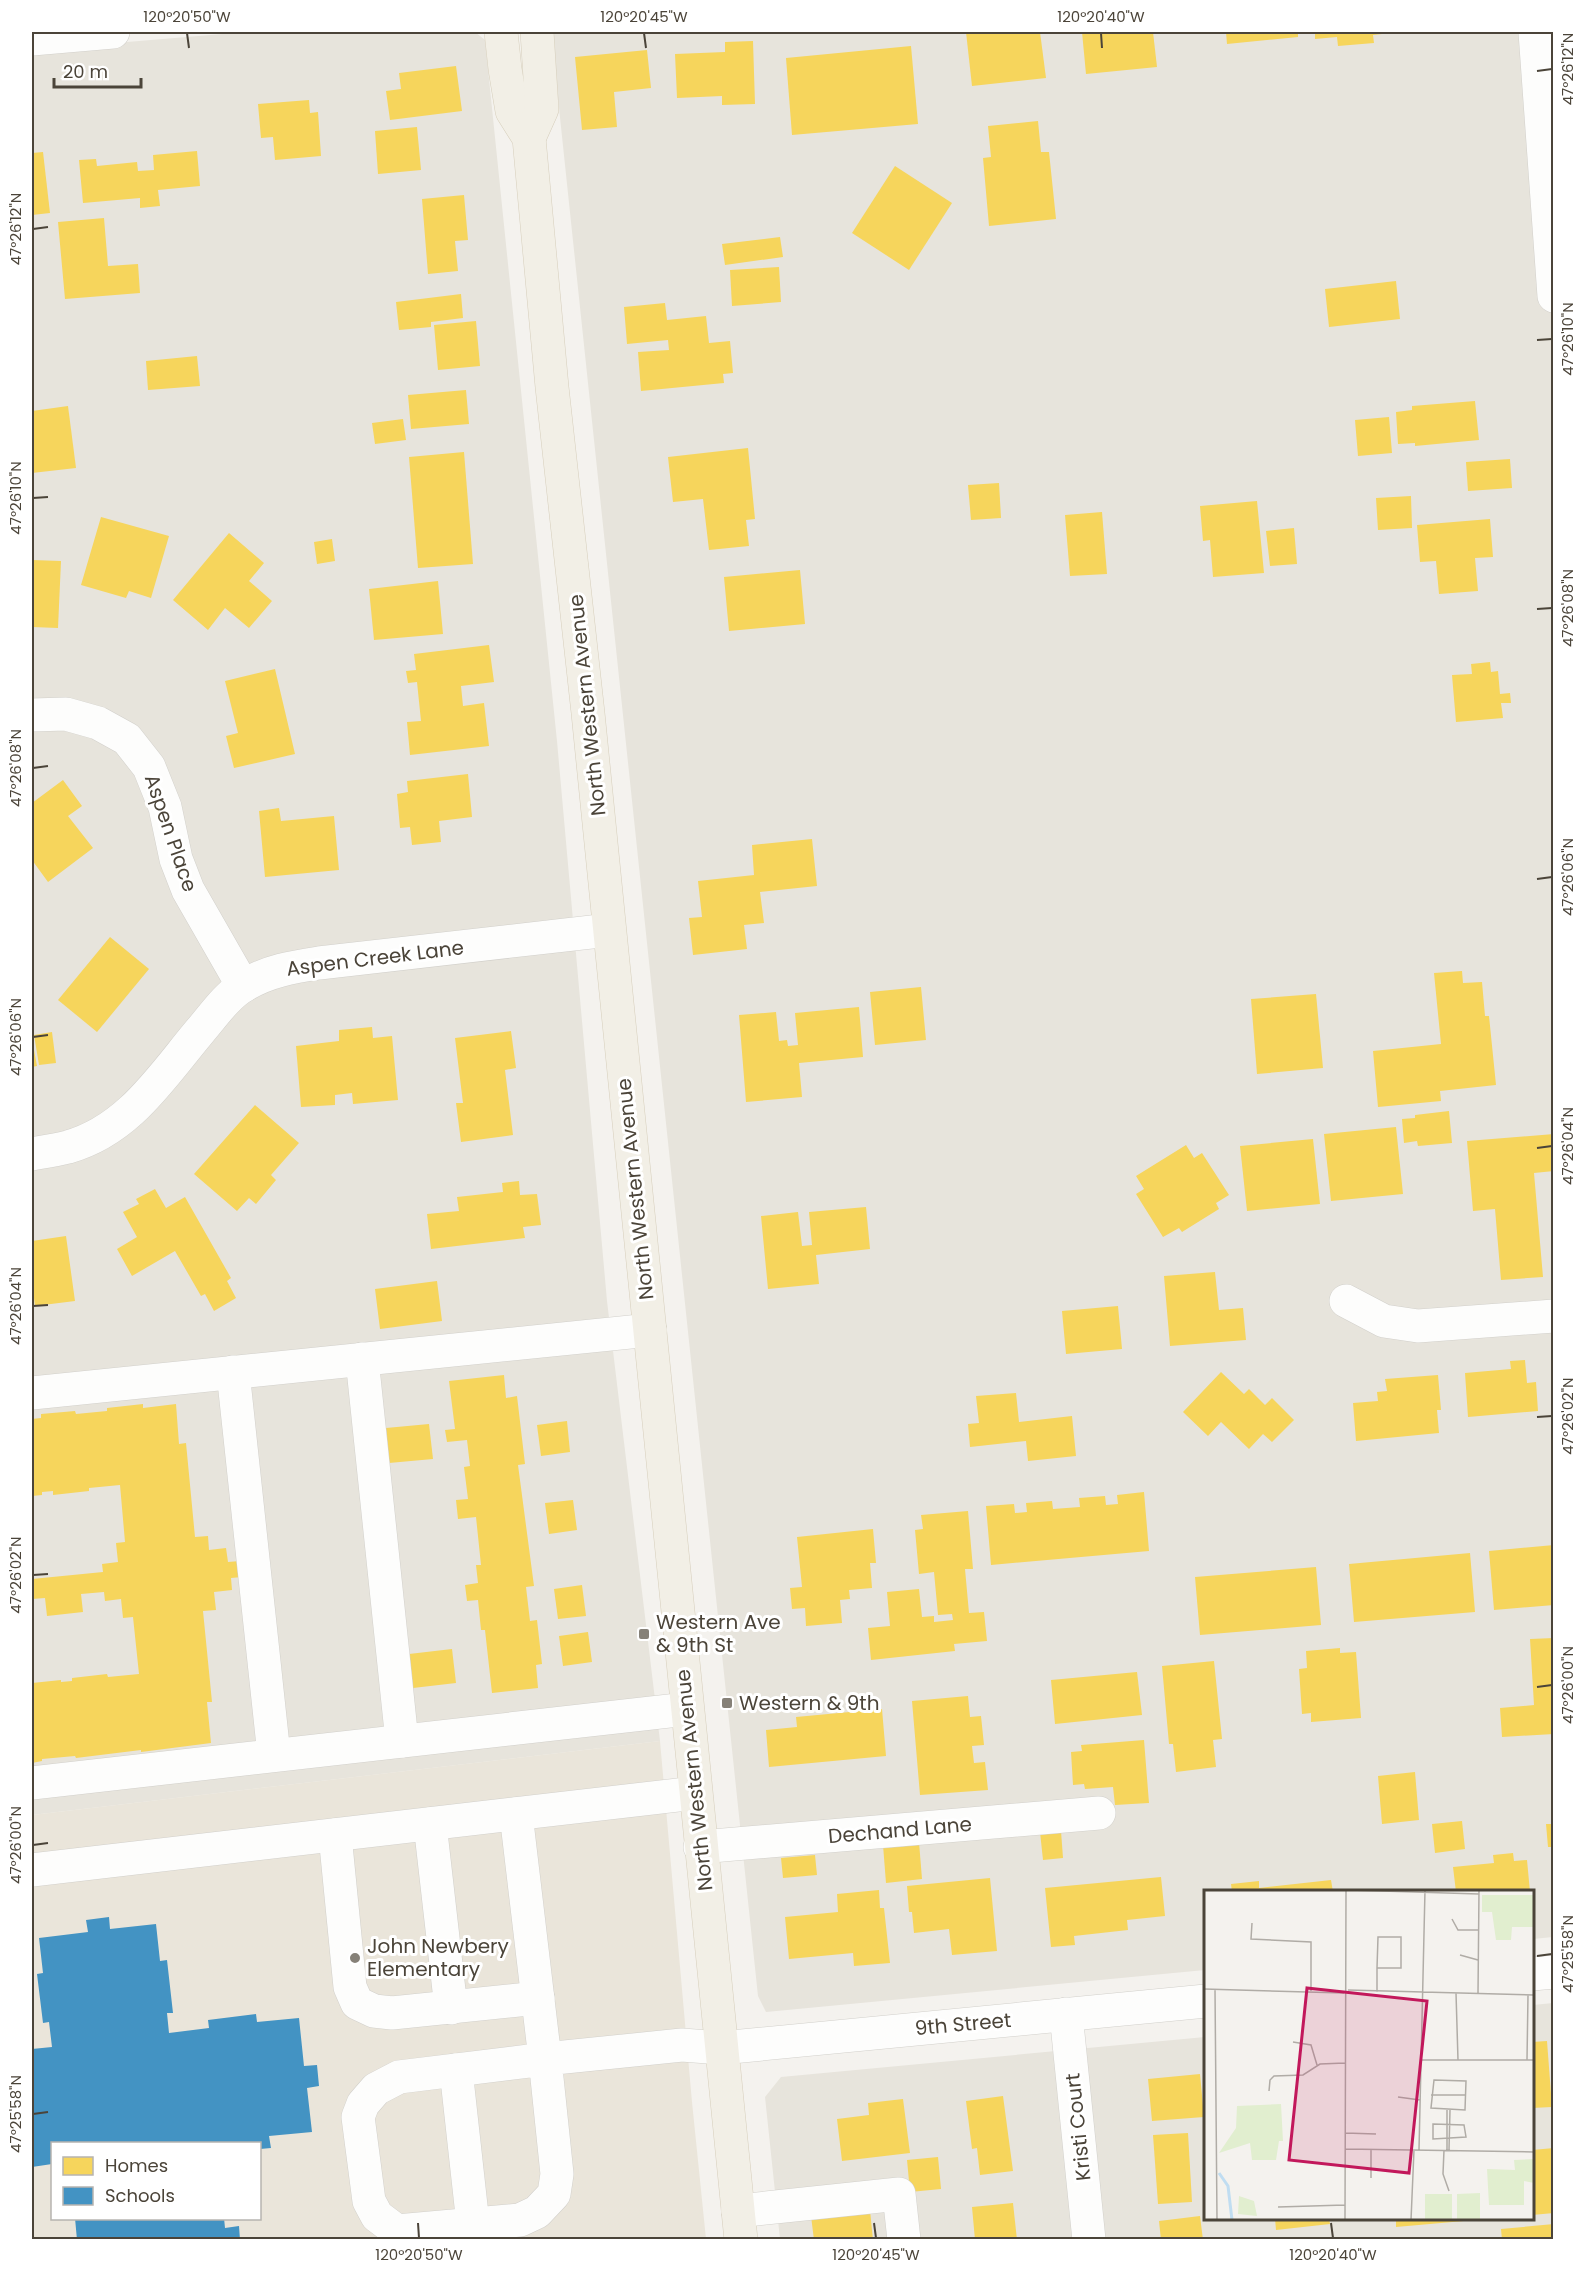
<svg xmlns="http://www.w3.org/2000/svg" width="1585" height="2271" viewBox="0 0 1585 2271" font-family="Poppins,sans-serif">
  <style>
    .residential { fill: #e7e4dc }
    .education { fill: #eae5da; fill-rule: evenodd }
    .homes { fill: #f6d55c }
    .schools { fill: #4393c3 }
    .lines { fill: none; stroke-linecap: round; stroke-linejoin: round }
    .minor-casing { stroke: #d2d0cb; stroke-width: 34 }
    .major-casing { stroke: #d6cebb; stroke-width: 34 }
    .minor { stroke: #fdfdfc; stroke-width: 33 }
    .major { stroke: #f2efe6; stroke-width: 33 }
    .ticks { fill: none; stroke: #4b4439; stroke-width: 2 }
    .poi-dot { fill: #868178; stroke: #fff; stroke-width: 2 }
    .labels { text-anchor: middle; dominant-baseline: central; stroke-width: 6; stroke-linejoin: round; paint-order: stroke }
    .street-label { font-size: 20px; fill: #4b4439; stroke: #fff }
    .poi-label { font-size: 20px; fill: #4b4439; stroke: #fff; text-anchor: start }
    .inset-river { fill: none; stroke: #c0ddf1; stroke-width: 3 }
    .inset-road { fill: none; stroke: #b0aca6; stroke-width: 1.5 }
    .view { fill: #c2185b; fill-opacity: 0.15; stroke: #c2185b; stroke-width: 3 }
    .inset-edge { fill: none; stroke: #4b4439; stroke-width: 3 }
    .neatline { fill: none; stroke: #4b4439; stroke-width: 2 }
    .ticks-label { font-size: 15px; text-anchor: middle; fill: #4b4439 }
  </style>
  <rect width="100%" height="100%" fill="#f4f2ee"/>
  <g class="residential">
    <polygon points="246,32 475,32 485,40 557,741 607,1301 660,1741 32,1815 32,50"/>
    <polygon points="551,32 1553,32 1553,1937 1533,1939 1532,1892 1206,1892 1205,1970 766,2012 758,1996"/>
    <polygon points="1553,2003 1553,2239 780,2239 765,2097 781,2077 1205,2037 1206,2218 1532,2218 1533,2005"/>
  </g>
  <path class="education" d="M660 1741 692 2102 706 2239H32V1815ZM52 2144H260V2218H52Z"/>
  <g class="homes">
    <polygon points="966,32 1040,32 1046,78 972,86"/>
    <polygon points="1082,32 1153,32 1157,67 1086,74"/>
    <polygon points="1226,32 1298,32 1298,37 1227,44"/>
    <polygon points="1315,32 1391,32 1391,33 1373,35 1374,43 1338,46 1337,37 1315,39"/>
    <polygon points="753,41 755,104 722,105 722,96 677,98 675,54 725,52 725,42"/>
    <polygon points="911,46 918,124 792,135 786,58"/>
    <polygon points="647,50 651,88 614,92 617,127 582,130 575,57"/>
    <polygon points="456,66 462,111 390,120 386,91 401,89 399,73"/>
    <polygon points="309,100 310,113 318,112 321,156 275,160 273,137 261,138 258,104"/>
    <polygon points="1038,121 1041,152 1049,152 1056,219 989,226 983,158 991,157 988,126"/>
    <polygon points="417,127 421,170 378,174 375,131"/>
    <polygon points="197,151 200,186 158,190 160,206 140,208 140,198 83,203 79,160 96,159 97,166 137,162 138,171 154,170 153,155"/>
    <polygon points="43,152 50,213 32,215 32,153"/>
    <polygon points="895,166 952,203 909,270 852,233"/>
    <polygon points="464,195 468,240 455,241 458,271 428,274 422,199"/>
    <polygon points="104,218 108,266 138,264 140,293 65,299 58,222"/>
    <polygon points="780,237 783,257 725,265 722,244"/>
    <polygon points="779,267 781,302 732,306 730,270"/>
    <polygon points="1396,281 1400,319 1329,327 1325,289"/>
    <polygon points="461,294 463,318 431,322 431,327 399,330 396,302"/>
    <polygon points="665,303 667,320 706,316 709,343 730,341 733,373 723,374 724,383 641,391 638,352 669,350 668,340 627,344 624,307"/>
    <polygon points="476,321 480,366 438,370 434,325"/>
    <polygon points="197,356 200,386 148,390 146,361"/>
    <polygon points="466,390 469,424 411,429 408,395"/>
    <polygon points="1475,401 1479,440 1415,446 1415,443 1398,444 1396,412 1412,410 1412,406"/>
    <polygon points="68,406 76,468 32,473 32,411"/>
    <polygon points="1389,417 1392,453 1358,456 1355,420"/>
    <polygon points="403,419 406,440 375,444 372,423"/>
    <polygon points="748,448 755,519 746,520 749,546 709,550 703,499 673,502 668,457"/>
    <polygon points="464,452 473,564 418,568 409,457"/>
    <polygon points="1510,459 1512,488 1468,491 1466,462"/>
    <polygon points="999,483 1001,518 971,520 968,485"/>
    <polygon points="1411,496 1412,528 1378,530 1376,498"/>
    <polygon points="1257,501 1264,573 1213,577 1210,540 1203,541 1200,506"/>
    <polygon points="1102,512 1107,574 1070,576 1065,515"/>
    <polygon points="101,517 169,536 151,598 129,591 126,598 81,585"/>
    <polygon points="1490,519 1493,557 1475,558 1478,591 1439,594 1436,561 1420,562 1417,525"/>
    <polygon points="1294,528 1297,564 1270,566 1266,531"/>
    <polygon points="229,533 264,563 249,581 272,601 249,628 225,608 208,630 173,600"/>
    <polygon points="332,539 335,561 317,564 314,542"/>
    <polygon points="32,560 61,561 58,628 32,627"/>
    <polygon points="800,570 805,624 729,631 724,577"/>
    <polygon points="438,581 443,634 374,640 369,589"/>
    <polygon points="489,645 494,682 461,686 463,706 484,703 489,746 410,755 407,722 421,721 417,682 408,683 406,671 416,670 414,654"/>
    <polygon points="1490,662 1491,672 1498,671 1500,694 1510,693 1511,703 1501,703 1503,718 1456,722 1452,675 1472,674 1471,664"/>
    <polygon points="275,669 295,754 234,768 226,736 238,733 225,681"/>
    <polygon points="468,774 472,817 439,821 441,842 412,845 410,827 400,828 397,794 408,792 407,781"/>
    <polygon points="63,780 82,806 68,816 93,848 48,882 32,860 32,803"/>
    <polygon points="279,808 281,821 334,816 339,870 265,877 259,811"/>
    <polygon points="812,839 817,886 760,892 764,923 744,925 747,949 693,955 689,918 702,917 698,881 754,875 752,845"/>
    <polygon points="110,937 149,969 97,1032 58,1000"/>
    <polygon points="1462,971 1463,983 1482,982 1485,1016 1489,1016 1496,1085 1440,1091 1441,1101 1378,1107 1373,1051 1441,1044 1434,973"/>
    <polygon points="921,987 926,1040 875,1045 870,992"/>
    <polygon points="1316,994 1323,1068 1257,1074 1251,999"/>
    <polygon points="859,1007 863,1057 799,1063 802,1097 746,1102 739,1015 776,1012 779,1041 787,1040 788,1046 798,1045 795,1013"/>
    <polygon points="372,1027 373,1038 392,1036 398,1100 353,1104 352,1093 335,1095 335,1105 301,1107 296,1046 339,1041 339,1030"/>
    <polygon points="511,1031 516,1068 505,1070 513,1135 461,1142 456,1103 463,1103 455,1038"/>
    <polygon points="52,1032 56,1063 39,1065 34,1035"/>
    <polygon points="32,1039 37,1066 32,1067"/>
    <polygon points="255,1105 299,1143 271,1175 276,1180 256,1204 249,1198 237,1211 194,1174"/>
    <polygon points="1449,1111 1452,1143 1418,1146 1417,1141 1404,1143 1402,1119 1415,1118 1415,1115"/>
    <polygon points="1396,1127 1403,1194 1331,1201 1324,1134"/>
    <polygon points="1554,1134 1554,1171 1534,1173 1543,1277 1501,1280 1495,1209 1473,1211 1467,1141"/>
    <polygon points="1313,1139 1320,1204 1247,1211 1240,1146"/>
    <polygon points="1186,1145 1194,1158 1202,1153 1229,1195 1216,1203 1219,1209 1182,1232 1179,1228 1163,1237 1136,1194 1144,1189 1136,1176"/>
    <polygon points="519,1181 520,1195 537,1194 541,1225 523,1227 525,1238 431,1249 427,1214 459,1211 457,1197 503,1192 502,1183"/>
    <polygon points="155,1189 166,1208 185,1197 231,1278 227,1281 236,1298 214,1311 205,1294 201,1296 175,1251 132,1276 117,1249 137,1237 123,1212 139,1204 136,1199"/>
    <polygon points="866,1207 870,1249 816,1255 819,1284 768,1289 761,1216 798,1212 802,1246 812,1245 809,1212"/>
    <polygon points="66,1236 75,1301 35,1306 34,1298 32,1298 32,1241"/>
    <polygon points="1215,1272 1219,1310 1243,1308 1246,1340 1170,1346 1164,1276"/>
    <polygon points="437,1281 442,1321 380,1329 375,1289"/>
    <polygon points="1118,1306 1122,1349 1066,1354 1062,1311"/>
    <polygon points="1525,1360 1527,1383 1536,1382 1538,1411 1468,1417 1465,1373 1511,1369 1510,1361"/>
    <polygon points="1221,1372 1244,1394 1249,1389 1265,1405 1272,1398 1294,1420 1272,1442 1263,1434 1249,1449 1221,1422 1208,1436 1183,1412"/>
    <polygon points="504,1375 506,1398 517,1396 525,1464 518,1465 534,1586 526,1587 530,1621 537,1620 542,1664 536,1665 538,1688 492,1693 485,1630 481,1630 478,1600 467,1601 465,1585 478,1583 476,1565 481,1565 476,1517 458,1519 456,1500 468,1499 464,1467 470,1466 467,1440 447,1442 445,1430 455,1429 449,1381"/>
    <polygon points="1438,1375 1441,1410 1437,1410 1439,1433 1356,1441 1353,1403 1378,1401 1377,1392 1387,1391 1385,1379"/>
    <polygon points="1016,1393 1019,1422 1072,1416 1076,1456 1028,1461 1026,1441 970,1447 968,1424 979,1423 976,1396"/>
    <polygon points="143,1404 143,1408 176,1404 179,1444 186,1443 195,1537 208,1536 209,1550 226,1548 228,1562 240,1561 242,1577 231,1578 232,1590 214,1592 216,1610 203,1611 212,1702 207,1702 211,1743 141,1752 141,1750 76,1758 75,1756 42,1759 42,1761 32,1763 32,1683 61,1680 61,1682 72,1681 72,1678 107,1674 108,1677 139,1674 133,1617 123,1618 121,1599 105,1601 104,1592 81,1594 83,1612 47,1616 45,1598 32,1599 32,1579 103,1572 102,1564 118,1562 116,1543 125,1542 120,1485 89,1488 89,1491 53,1495 53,1491 42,1492 42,1495 32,1496 32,1419 41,1418 41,1414 75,1411 76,1414 107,1411 107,1408"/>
    <polygon points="567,1421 570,1452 541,1456 537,1425"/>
    <polygon points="429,1424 433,1459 389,1463 386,1428"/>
    <polygon points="1144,1492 1149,1551 991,1565 986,1506 1014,1504 1015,1513 1027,1512 1026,1503 1052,1501 1053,1509 1080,1507 1079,1498 1105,1496 1106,1505 1118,1504 1117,1495"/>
    <polygon points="573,1500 577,1530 549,1534 545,1503"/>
    <polygon points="968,1511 973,1569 965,1569 969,1613 984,1612 987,1641 954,1644 955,1651 871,1660 868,1628 890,1626 887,1592 919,1589 922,1617 934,1616 934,1622 953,1620 952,1614 938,1615 934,1572 919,1574 915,1530 923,1529 921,1515"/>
    <polygon points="873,1529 876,1563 870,1563 872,1588 849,1590 850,1599 840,1600 842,1623 806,1626 805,1608 792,1609 790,1588 802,1587 797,1537"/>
    <polygon points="1554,1545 1554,1605 1494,1610 1489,1551"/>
    <polygon points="1470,1553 1475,1612 1354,1622 1349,1564"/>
    <polygon points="1316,1567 1321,1625 1200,1635 1195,1577"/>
    <polygon points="582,1585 586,1616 558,1619 554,1589"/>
    <polygon points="588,1632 592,1662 563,1666 559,1636"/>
    <polygon points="1554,1638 1554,1734 1502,1737 1500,1708 1534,1705 1530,1639"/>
    <polygon points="1340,1648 1340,1653 1356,1652 1361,1718 1311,1722 1311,1713 1302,1714 1299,1669 1307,1668 1306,1651"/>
    <polygon points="452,1649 456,1683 413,1688 409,1654"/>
    <polygon points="1214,1661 1222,1739 1213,1740 1216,1767 1176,1772 1173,1744 1169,1744 1162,1666"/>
    <polygon points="1137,1672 1142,1715 1055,1724 1051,1680"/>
    <polygon points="968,1696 970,1717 981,1716 984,1745 972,1746 974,1763 985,1762 988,1790 920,1795 912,1701"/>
    <polygon points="882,1709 886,1756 769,1767 766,1730 797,1727 796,1717"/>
    <polygon points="1144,1740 1149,1803 1115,1805 1113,1787 1085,1789 1084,1784 1073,1785 1071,1752 1082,1751 1081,1745"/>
    <polygon points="1415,1772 1419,1820 1382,1824 1378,1776"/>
    <polygon points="1462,1821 1465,1849 1435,1853 1432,1824"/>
    <polygon points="1546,1824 1554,1824 1554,1847 1548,1847"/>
    <polygon points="1061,1831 1063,1858 1043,1860 1040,1832"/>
    <polygon points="919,1842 922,1879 886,1883 883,1845"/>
    <polygon points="1513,1853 1514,1861 1527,1860 1530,1892 1456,1892 1453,1867 1494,1863 1493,1855"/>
    <polygon points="815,1855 817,1875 783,1878 781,1858"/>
    <polygon points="1161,1877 1165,1916 1127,1920 1128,1930 1074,1936 1075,1945 1051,1947 1045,1888"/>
    <polygon points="990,1878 997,1951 952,1955 949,1929 914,1933 912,1912 909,1912 907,1886"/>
    <polygon points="1331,1880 1333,1892 1232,1892 1231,1884 1259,1881 1259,1888"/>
    <polygon points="879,1890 880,1908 884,1908 890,1963 854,1966 853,1953 789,1959 785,1917 838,1912 837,1894"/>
    <polygon points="1547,2041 1552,2107 1532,2108 1532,2042"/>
    <polygon points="1200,2074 1204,2117 1152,2121 1148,2079"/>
    <polygon points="1003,2096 1013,2171 980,2175 977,2148 972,2149 966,2101"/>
    <polygon points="903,2099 910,2153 842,2161 837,2119 869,2115 868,2103"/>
    <polygon points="1188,2133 1192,2202 1158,2204 1153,2135"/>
    <polygon points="1554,2148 1554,2178 1551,2178 1554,2213 1532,2215 1532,2150"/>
    <polygon points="938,2157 941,2189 910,2192 907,2160"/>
    <polygon points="1013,2203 1017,2240 975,2240 972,2207"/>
    <polygon points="870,2210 873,2240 814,2240 811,2216"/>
    <polygon points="1200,2216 1203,2240 1161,2240 1159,2221"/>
    <polygon points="1275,2218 1329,2218 1330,2224 1276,2230"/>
    <polygon points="1396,2218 1475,2218 1475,2220 1396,2227"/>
    <polygon points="1554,2224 1554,2240 1502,2240 1501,2229"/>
  </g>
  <g class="schools">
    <polygon points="109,1917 110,1929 156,1924 160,1961 167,1960 173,2013 167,2013 169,2033 209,2028 208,2020 256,2014 257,2022 299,2018 304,2066 317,2065 319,2086 307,2088 312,2132 269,2136 271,2148 260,2149 260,2144 221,2142 52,2144 52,2164 32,2167 32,2049 52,2047 49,2022 43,2023 37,1974 43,1973 39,1938 88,1932 86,1920"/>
    <polygon points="75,2218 224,2218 225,2228 239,2226 240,2240 77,2240"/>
  </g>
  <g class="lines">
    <g class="minor-casing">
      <g id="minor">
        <polyline points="1535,32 1554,296"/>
        <polyline points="32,39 113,32"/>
        <polyline points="32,715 66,714 98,723 127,739 149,767 165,807 176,859 188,890 243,986"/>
        <path d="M32 1154C43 1152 56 1150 68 1147 129 1130 162 1076 200 1031 213 1016 227 995 245 985 268 971 293 967 319 963L609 930"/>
        <polyline points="1346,1301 1384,1321 1418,1326 1554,1316"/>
        <polyline points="362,1359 402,1741"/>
        <polyline points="233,1372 274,1755"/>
        <polyline points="32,1393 650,1330"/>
        <polyline points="32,1783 687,1709"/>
        <polyline points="516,1814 545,2059 399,2077 376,2089 363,2104 358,2117 369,2201 377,2216 397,2231 520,2220 537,2212 554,2194 557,2174 545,2059 682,2045 721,2048 1206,2001"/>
        <polyline points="430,1824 451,2008"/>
        <polyline points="335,1835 350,1987 357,2003 374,2011 392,2013 538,1998"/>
        <polyline points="700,1847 1099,1813"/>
        <polyline points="32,1870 695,1793"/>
        <polyline points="1532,1974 1554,1972"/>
        <polyline points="1066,2014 1089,2240"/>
        <polyline points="456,2070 473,2224"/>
        <polyline points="738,2211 899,2194 904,2240"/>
      </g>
    </g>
    <g class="major-casing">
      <g id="major">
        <polyline points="501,32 505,69 512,111 529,138 552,387 588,713 741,2240"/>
        <polyline points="529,138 542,109 537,32"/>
      </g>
    </g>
    <use href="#minor" class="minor"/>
    <use href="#major" class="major"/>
  </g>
  <path class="ticks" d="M187 33 189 48M644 33 646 48M1101 33 1102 48M1537 71 1552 69M33 229 48 227M1537 340 1552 339M33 498 48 497M1537 609 1552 608M33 768 48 766M1537 879 1552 877M33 1037 48 1035M1537 1148 1552 1146M33 1306 48 1305M1537 1417 1552 1416M33 1575 48 1574M1537 1687 1552 1685M33 1845 48 1843M1537 1956 1552 1954M33 2114 48 2112M418 2223 419 2238M874 2223 876 2238M1331 2223 1333 2238"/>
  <g class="poi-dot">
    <rect x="638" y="1628" width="12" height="12" rx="3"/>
    <rect x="721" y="1697" width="12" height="12" rx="3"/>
    <circle cx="355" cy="1958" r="6"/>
  </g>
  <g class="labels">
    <g class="street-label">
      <text transform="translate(587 705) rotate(-96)">North Western Avenue</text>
      <text transform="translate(171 833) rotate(71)">Aspen Place</text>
      <text transform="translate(375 958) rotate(-7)">Aspen Creek Lane</text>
      <text transform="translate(635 1189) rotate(-96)">North Western Avenue</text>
      <text transform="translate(694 1780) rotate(-96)">North Western Avenue</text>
      <text transform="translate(900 1830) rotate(-5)">Dechand Lane</text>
      <text transform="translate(963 2024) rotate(-5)">9th Street</text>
      <text transform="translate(1078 2127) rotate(-96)">Kristi Court</text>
    </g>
    <g class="poi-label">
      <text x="656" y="1622">Western Ave<tspan x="656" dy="23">&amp; 9th St</tspan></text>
      <text x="739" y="1703">Western &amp; 9th</text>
      <text x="367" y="1946">John Newbery<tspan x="367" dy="23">Elementary</tspan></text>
    </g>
  </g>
  <g transform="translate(1204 1890)">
    <rect width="330" height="330" fill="#f4f2ee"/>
    <path d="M278 5H330V37H308L307 50H292L288 22H278ZM77 214 79 251H75L72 270H48L46 253 15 263 32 238 33 216ZM330 269V293L320 291V315H285L283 279 311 280 310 270ZM276 303V330H253V304ZM221 304H248V330H221ZM35 306 50 311 53 326 34 324Z" fill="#e1eecf"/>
    <path class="inset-river" d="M15 283 24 296 28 330"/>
    <path class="inset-road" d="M145 0 275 4M248 29 254 40H274M48 33 47 49 107 52V101M256 65 274 70M0 99 140 103M11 99 13 330M144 100 330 105M173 102V78L174 47H197V78H173M252 103 254 170M274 104 275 0M89 152 107 155 113 175M217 170H330M323 170 324 105M230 190 262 191 261 220 227 218ZM65 201 66 190 70 186 99 185 116 174 141 173M227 205H262M194 207 216 210M229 234 260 235 262 247 229 249ZM141 243 172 244M141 259 330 262M167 259V288M215 260 221 0M240 260 239 284 245 301M243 260V220M245 260 246 220M74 317 141 315M141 330 142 0M207 330 210 260"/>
    <path class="view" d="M103 98 223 111 205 283 85 270Z"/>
    <rect width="330" height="330" class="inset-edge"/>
  </g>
  <rect width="1585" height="2271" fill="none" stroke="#ffffff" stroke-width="66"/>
  <rect x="51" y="2142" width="210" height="78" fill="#ffffff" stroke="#b7b4b0" stroke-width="1.5"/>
  <rect x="63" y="2157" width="30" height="18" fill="#f6d55c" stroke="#b7b4b0" stroke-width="1.5"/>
  <text x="105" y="2172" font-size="18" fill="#4b4439">Homes</text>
  <rect x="63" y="2187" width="30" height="18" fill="#4393c3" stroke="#b7b4b0" stroke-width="1.5"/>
  <text x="105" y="2202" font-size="18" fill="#4b4439">Schools</text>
  <path d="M54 78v9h87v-9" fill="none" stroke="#4b4439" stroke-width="3"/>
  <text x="63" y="78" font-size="18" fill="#4b4439" stroke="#ffffff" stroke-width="4.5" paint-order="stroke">20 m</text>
  <rect x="33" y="33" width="1519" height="2205" class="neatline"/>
  <g class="ticks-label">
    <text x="187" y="22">120°20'50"W</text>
    <text x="644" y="22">120°20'45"W</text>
    <text x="1101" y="22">120°20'40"W</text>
    <text transform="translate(1568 69) rotate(-90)" y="5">47°26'12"N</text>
    <text transform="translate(16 229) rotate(-90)" y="5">47°26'12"N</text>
    <text transform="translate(1568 339) rotate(-90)" y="5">47°26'10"N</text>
    <text transform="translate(16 498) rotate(-90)" y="5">47°26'10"N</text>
    <text transform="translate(1568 608) rotate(-90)" y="5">47°26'08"N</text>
    <text transform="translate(16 768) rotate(-90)" y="5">47°26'08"N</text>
    <text transform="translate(1568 877) rotate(-90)" y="5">47°26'06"N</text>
    <text transform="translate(16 1037) rotate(-90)" y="5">47°26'06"N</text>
    <text transform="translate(1568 1146) rotate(-90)" y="5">47°26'04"N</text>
    <text transform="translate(16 1306) rotate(-90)" y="5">47°26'04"N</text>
    <text transform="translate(1568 1416) rotate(-90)" y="5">47°26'02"N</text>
    <text transform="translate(16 1575) rotate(-90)" y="5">47°26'02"N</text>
    <text transform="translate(1568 1685) rotate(-90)" y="5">47°26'00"N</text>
    <text transform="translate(16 1845) rotate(-90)" y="5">47°26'00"N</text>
    <text transform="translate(1568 1954) rotate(-90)" y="5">47°25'58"N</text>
    <text transform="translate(16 2114) rotate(-90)" y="5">47°25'58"N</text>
    <text x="419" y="2260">120°20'50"W</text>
    <text x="876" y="2260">120°20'45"W</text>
    <text x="1333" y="2260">120°20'40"W</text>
  </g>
</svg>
